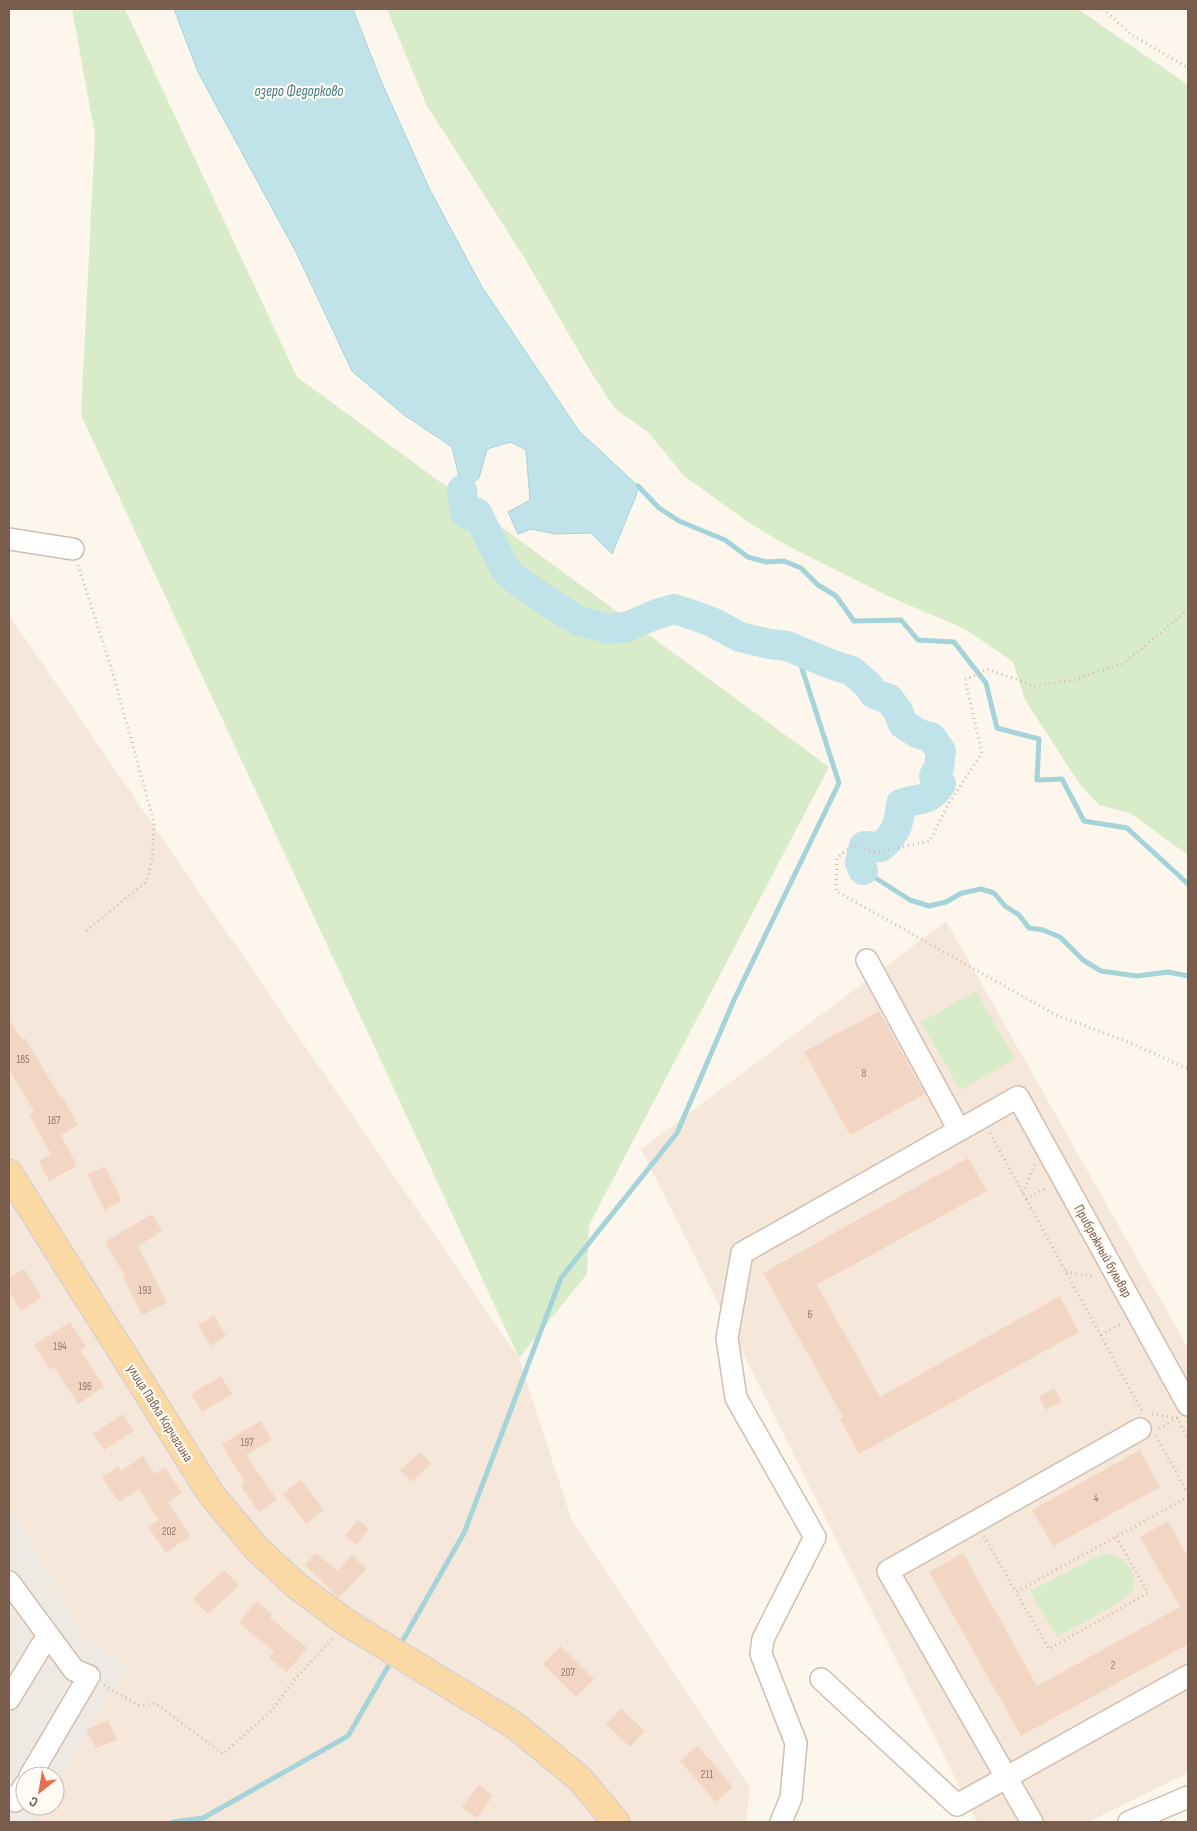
<svg xmlns="http://www.w3.org/2000/svg" width="1197" height="1831" viewBox="0 0 1197 1831" font-family="'Sofia Sans Condensed',sans-serif">
  <style>
    .residential { fill: #f5e8da; fill-rule: evenodd }
    .industrial { fill: #efe9e4 }
    .green { fill: #d8ecc9 }
    .water { fill: #bfe3e8; stroke: #a5d3da }
    .lines { fill: none; stroke-linecap: round; stroke-linejoin: round }
    .stream { stroke: #a5d3da; stroke-width: 5 }
    .river { stroke: #bfe3e8; stroke-width: 30 }
    .building { fill: #f3d5c3 }
    .minor-casing { stroke: #d1beb0; stroke-width: 24 }
    .major-casing { stroke: #dad1cd; stroke-width: 29 }
    .path { stroke: #d9b8a5; stroke-width: 3; stroke-dasharray: 1 4; stroke-linecap: butt }
    .minor { stroke: #fff; stroke-width: 21 }
    .major { stroke: #fbd9a5; stroke-width: 26 }
    .labels { text-anchor: middle; dominant-baseline: central; stroke-width: 4.5; stroke-linejoin: round; paint-order: stroke }
    .number-label { font-size: 11px; fill: #987a6a }
    .street-label { font-size: 14px; fill: #7a5c4d; stroke: #fffaf3 }
    .water-label { font-size: 15px; font-style: italic; fill: #437c86; stroke: #fffaf3 }
  </style>
  <rect width="100%" height="100%" fill="#fdf6ec"/>
  <g class="residential">
    <path d="M9 615 519 1358 572 1521 750 1788 746 1822H9ZM25 1776H55V1806H25Z"/>
    <polygon points="946,921 1188,1348 1188,1773 1088,1822 977,1822 641,1149"/>
  </g>
  <polygon class="industrial" points="9,1504 85,1639 127,1666 55,1787 55,1776 25,1776 25,1806 44,1806 34,1822 14,1822 9,1820"/>
  <g class="green">
    <polygon points="72,9 125,9 297,377 829,767 589,1225 587,1274 519,1358 81,415 95,135"/>
    <polygon points="387,9 1078,9 1188,85 1188,855 1130,813 1099,805 1079,783 1025,700 1013,662 965,629 890,597 788,546 748,522 684,476 648,432 615,409 589,369 525,259 426,104"/>
    <polygon points="976,991 1015,1059 960,1090 921,1022"/>
    <path d="M1102 1554C1113 1553 1123 1558 1129 1567 1134 1573 1136 1582 1133 1589 1128 1601 1071 1629 1057 1637L1030 1591Z"/>
  </g>
  <polygon class="water" points="174,9 353,9 381,81 429,188 482,287 579,431 638,486 636,496 612,554 591,533 556,534 531,529 518,534 508,512 530,500 526,450 510,442 487,449 479,478 462,490 452,447 404,415 352,371 297,254 198,72"/>
  <g class="lines">
    <g class="stream">
      <polyline points="638,486 659,508 679,521 725,540 748,557 766,562 784,561 801,568 818,585 836,596 854,621 901,620 918,640 954,642 986,683 997,728 1039,739 1037,780 1062,779 1084,821 1127,828 1188,884"/>
      <polyline points="863,870 910,900 929,906 946,902 962,893 981,889 994,893 1005,906 1019,915 1029,928 1043,930 1060,937 1083,960 1101,971 1137,976 1168,972 1188,976"/>
      <polyline points="399,1647 464,1533 561,1278 677,1133 734,1000 839,783 796,650"/>
      <polyline points="173,1822 203,1818 348,1736 393,1658"/>
    </g>
    <path class="river" d="M462 490 465 513 468 515 477 513 503 565 510 575 548 602 579 621 609 629 626 627 657 614 674 609 690 614 712 622 740 637 770 644 787 646 833 665 852 671 868 685 874 694 889 699 898 711 903 724 919 734 931 737 941 751 939 767 934 776 941 784C929 803 919 797 901 804 899 825 896 833 881 847L864 846 860 862 863 870"/>
  </g>
  <g class="building">
    <polygon points="879,1011 925,1094 850,1135 804,1052"/>
    <polygon points="9,1019 22,1040 25,1038 60,1097 62,1096 78,1125 61,1135 77,1166 49,1181 39,1161 51,1154 29,1114 34,1111 9,1069"/>
    <polygon points="968,1158 987,1191 817,1285 880,1397 1060,1296 1079,1332 859,1454 840,1419 843,1417 763,1273"/>
    <polygon points="105,1166 122,1201 104,1210 88,1175"/>
    <polygon points="152,1214 162,1231 138,1246 167,1303 142,1315 123,1277 125,1276 105,1242"/>
    <polygon points="24,1269 42,1297 21,1311 9,1291 9,1278"/>
    <polygon points="214,1315 226,1336 211,1346 198,1325"/>
    <polygon points="70,1322 86,1347 80,1350 104,1387 78,1404 54,1367 50,1370 34,1345"/>
    <polygon points="221,1376 232,1394 202,1412 191,1394"/>
    <polygon points="1054,1388 1062,1401 1046,1410 1039,1397"/>
    <polygon points="123,1414 134,1431 104,1450 93,1434"/>
    <polygon points="260,1421 272,1440 246,1455 277,1500 259,1512 241,1486 245,1483 222,1444"/>
    <polygon points="1140,1450 1160,1487 1053,1546 1032,1510"/>
    <polygon points="421,1452 431,1464 411,1482 400,1470"/>
    <polygon points="143,1456 155,1474 165,1467 182,1493 168,1502 190,1536 166,1553 148,1527 159,1520 139,1489 119,1502 102,1477 118,1466 121,1471"/>
    <polygon points="301,1480 324,1510 306,1524 283,1494"/>
    <polygon points="358,1520 369,1529 356,1545 345,1536"/>
    <polygon points="1168,1521 1188,1557 1188,1644 1021,1736 929,1572 963,1553 1037,1686 1180,1607 1140,1537"/>
    <polygon points="316,1553 337,1571 352,1555 366,1569 339,1598 305,1565"/>
    <polygon points="224,1570 239,1586 208,1614 193,1598"/>
    <polygon points="256,1601 272,1614 270,1618 307,1648 287,1672 269,1658 274,1652 239,1623"/>
    <polygon points="561,1646 594,1679 576,1697 543,1664"/>
    <polygon points="621,1709 645,1731 630,1747 606,1724"/>
    <polygon points="108,1720 117,1740 96,1748 86,1730"/>
    <polygon points="698,1746 733,1787 716,1802 680,1761"/>
    <polygon points="479,1785 493,1796 477,1818 462,1807"/>
  </g>
  <g class="lines">
    <g class="minor-casing">
      <g id="minor">
        <polyline points="9,539 73,549"/>
        <polyline points="867,960 959,1130"/>
        <polyline points="9,1582 74,1670 89,1676 30,1776"/>
        <polyline points="821,1679 957,1805 1188,1676"/>
        <polyline points="9,1699 48,1635"/>
        <polyline points="9,1797 15,1801 25,1785"/>
        <polyline points="781,1822 791,1798 796,1743 761,1654 763,1639 815,1537 736,1398 727,1338 742,1253 1018,1097 1188,1405"/>
        <polyline points="1032,1822 888,1571 1140,1429"/>
        <polyline points="1129,1822 1188,1797"/>
      </g>
    </g>
    <g class="major-casing">
      <polyline id="major" points="9,1173 211,1494 256,1548 297,1586 347,1623 514,1725 580,1779 616,1822"/>
    </g>
    <g class="path">
      <polyline points="1103,9 1132,35 1188,68"/>
      <polyline points="78,565 111,667 154,822 152,860 146,882 86,931"/>
      <polyline points="1188,610 1123,664 1087,675 1075,680 1035,686 987,669 965,680 982,753 947,806 930,841 875,853 852,845 837,858 836,891 1056,1015 1128,1042 1188,1069"/>
      <polyline points="990,1133 1142,1411"/>
      <polyline points="1023,1193 1035,1164"/>
      <polyline points="1026,1199 1048,1187"/>
      <polyline points="1066,1272 1095,1277"/>
      <polyline points="1101,1335 1122,1323"/>
      <polyline points="1152,1414 1177,1418 1159,1429"/>
      <polyline points="1179,1422 1188,1439"/>
      <polyline points="1156,1436 1188,1494"/>
      <polyline points="984,1536 1016,1592"/>
      <polyline points="1116,1537 1148,1593 1049,1649 1016,1592 1188,1497"/>
      <polyline points="104,1685 140,1706 155,1703 223,1754 273,1709 294,1680 333,1638"/>
    </g>
    <use href="#minor" class="minor"/>
    <use href="#major" class="major"/>
  </g>
  <g class="labels">
    <g class="number-label">
      <text x="23" y="1059">185</text>
      <text x="864" y="1073">8</text>
      <text x="54" y="1120">187</text>
      <text x="145" y="1290">193</text>
      <text x="810" y="1314">6</text>
      <text x="60" y="1346">194</text>
      <text x="85" y="1386">196</text>
      <text x="247" y="1442">197</text>
      <text x="1096" y="1498">4</text>
      <text x="169" y="1531">202</text>
      <text x="1113" y="1665">2</text>
      <text x="568" y="1672">207</text>
      <text x="707" y="1774">211</text>
    </g>
    <g class="street-label">
      <text transform="translate(1103 1251) rotate(61)">Прибрежный бульвар</text>
      <text transform="translate(160 1413) rotate(58)">улица Павла Корчагина</text>
    </g>
    <g class="water-label">
      <text x="299" y="91">озеро Федорково</text>
    </g>
  </g>
  <rect width="1197" height="1831" fill="none" stroke="#7a5c4d" stroke-width="20"/>
  <g transform="translate(40 1791) rotate(211)"><circle r="24" fill="#fffaf3" stroke="#cabbb1"/>
  <path d="M0-4L9 19L0 12L-9 19Z" fill="#e76f51"/>
  <text y="-8" font-size="14" font-weight="bold" text-anchor="middle" fill="#7a5c4d">С</text>
  </g>
</svg>
